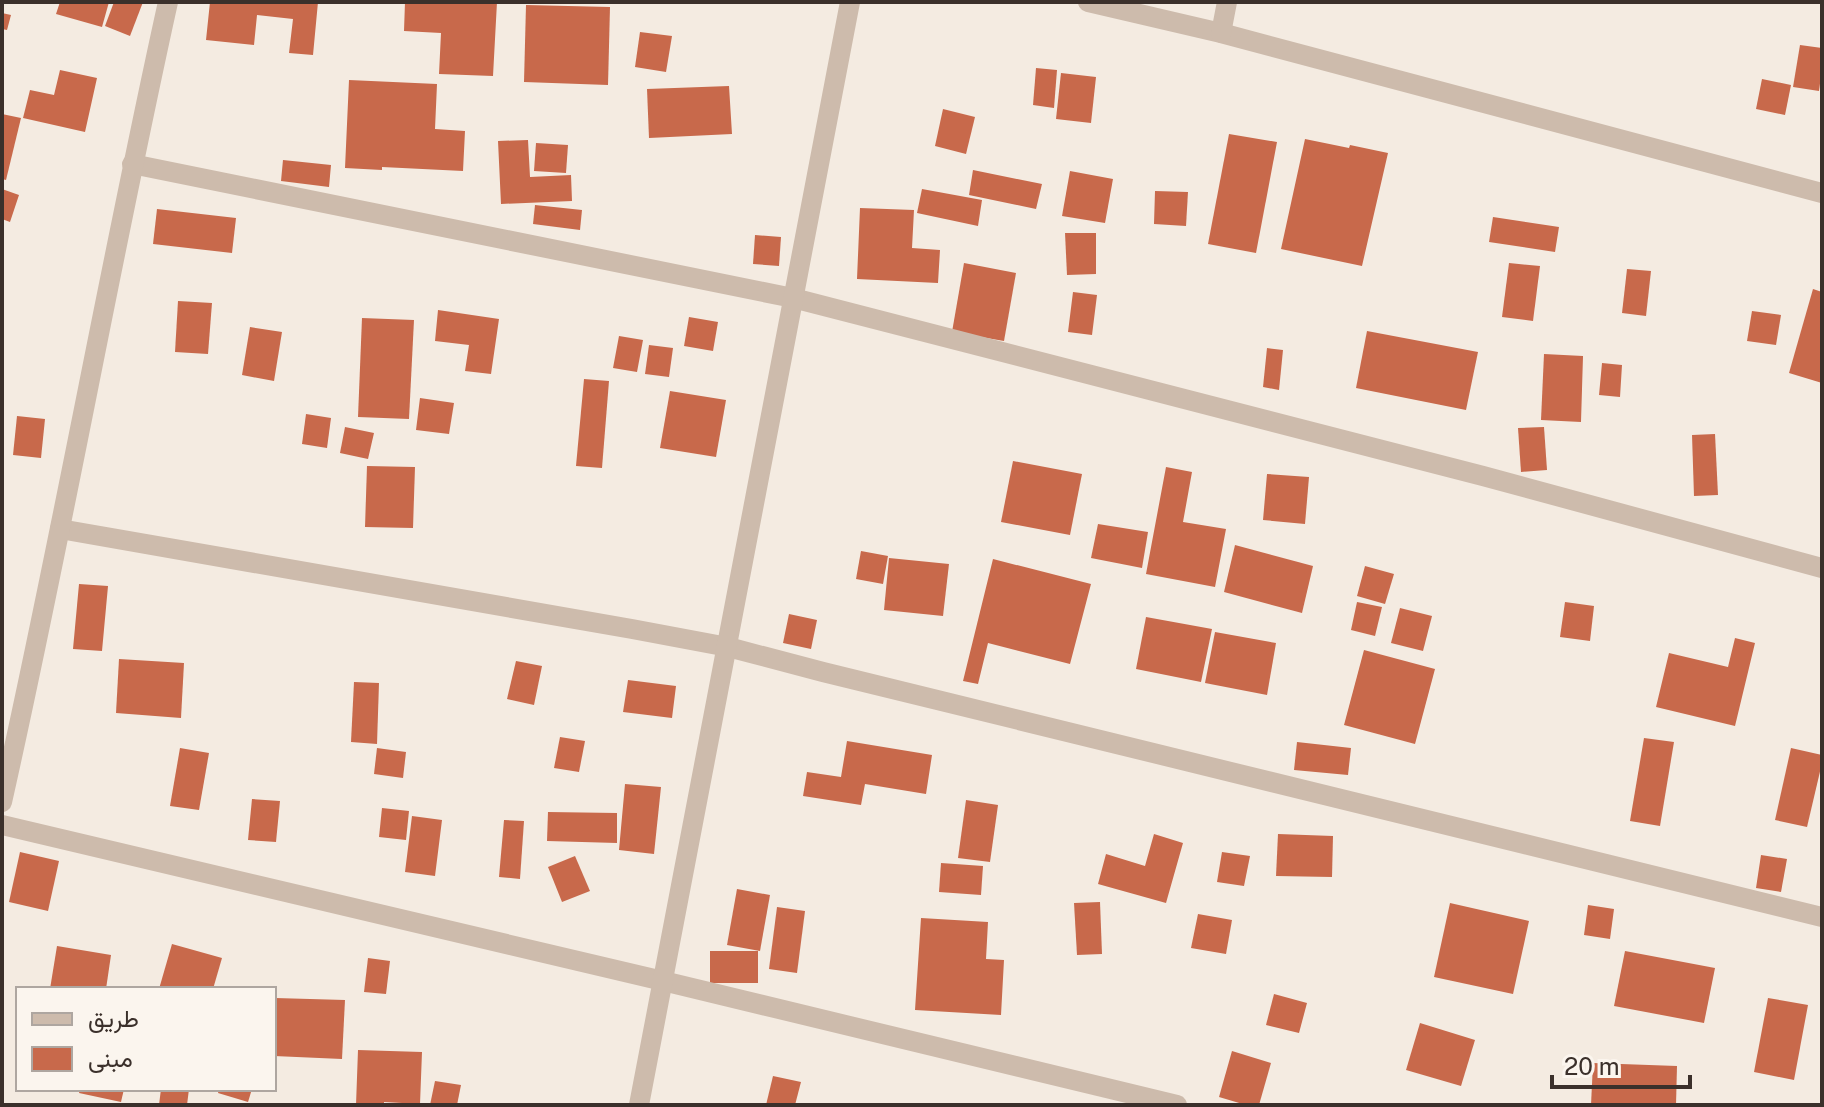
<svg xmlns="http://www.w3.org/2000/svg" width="1824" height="1107" viewBox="0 0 1824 1107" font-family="'Public Sans',Vazirmatn,sans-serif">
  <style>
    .building { fill: #c8694b }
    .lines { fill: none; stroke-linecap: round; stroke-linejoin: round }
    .minor { stroke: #cdbbac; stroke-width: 20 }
  </style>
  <rect width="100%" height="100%" fill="#f4ebe1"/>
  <g class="building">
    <polygon points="60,2 109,2 102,27 56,14"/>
    <polygon points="114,2 143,2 130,36 105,26"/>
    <polygon points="210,2 318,2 313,55 289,53 293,19 257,15 254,45 206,40"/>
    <polygon points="405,2 497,2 493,76 439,74 441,33 404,31"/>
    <polygon points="526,5 610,7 608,85 524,82"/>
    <polygon points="2,13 11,15 7,30 2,29"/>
    <polygon points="640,32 672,36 666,72 635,67"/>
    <polygon points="1800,45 1822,48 1822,69 1819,91 1793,87"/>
    <polygon points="1036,68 1057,70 1054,108 1033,105"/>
    <polygon points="60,70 97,78 85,132 23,118 30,90 54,95"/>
    <polygon points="1061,73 1096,77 1091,123 1056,119"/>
    <polygon points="1762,79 1791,85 1785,115 1756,109"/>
    <polygon points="349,80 437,84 435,129 465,131 463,171 382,167 382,170 345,168"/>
    <polygon points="729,86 732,134 649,138 647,89"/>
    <polygon points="943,109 975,117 966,154 935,146"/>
    <polygon points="2,114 21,118 6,180 2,179"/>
    <polygon points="1229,134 1277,142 1256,253 1208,244"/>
    <polygon points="1305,139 1349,148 1350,145 1388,153 1362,266 1281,249"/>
    <polygon points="528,140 530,177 571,175 572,201 501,204 498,141"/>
    <polygon points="536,143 568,145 566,173 534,171"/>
    <polygon points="283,160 331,165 329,187 281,181"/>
    <polygon points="973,170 1042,184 1036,209 969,195"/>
    <polygon points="1070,171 1113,179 1105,223 1062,216"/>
    <polygon points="2,189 19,195 10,222 2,219"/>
    <polygon points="922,189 982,200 978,226 917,213"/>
    <polygon points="1155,191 1188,192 1186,226 1154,224"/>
    <polygon points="535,205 582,210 580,230 533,224"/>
    <polygon points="860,208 914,210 912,248 940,250 938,283 857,279"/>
    <polygon points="157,209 236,218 232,253 153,244"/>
    <polygon points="1493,217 1559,227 1555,252 1489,242"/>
    <polygon points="1065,233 1096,233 1096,274 1067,275"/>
    <polygon points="755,235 781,237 779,266 753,264"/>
    <polygon points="964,263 1016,273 1004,341 952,332"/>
    <polygon points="1509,263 1540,266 1533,321 1502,317"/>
    <polygon points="1627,269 1651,271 1646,316 1622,313"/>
    <polygon points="1813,289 1822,292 1822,383 1789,373"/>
    <polygon points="1073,292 1097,295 1092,335 1068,332"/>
    <polygon points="178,301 212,303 208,354 175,352"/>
    <polygon points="438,310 499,319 491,374 465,371 469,345 435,341"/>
    <polygon points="1752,311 1781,315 1776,345 1747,341"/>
    <polygon points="689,317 718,322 713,351 684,346"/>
    <polygon points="362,318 414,320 409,419 358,417"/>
    <polygon points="250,327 282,332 274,381 242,375"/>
    <polygon points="1367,331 1478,352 1466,410 1356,388"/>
    <polygon points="619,336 643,340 637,372 613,368"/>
    <polygon points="649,345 673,348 669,377 645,374"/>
    <polygon points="1267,348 1283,350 1279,390 1263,387"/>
    <polygon points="1544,354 1583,356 1581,422 1541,420"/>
    <polygon points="1602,363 1622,365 1620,397 1599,395"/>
    <polygon points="584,379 609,381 602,468 576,466"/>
    <polygon points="670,391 726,400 716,457 660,448"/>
    <polygon points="420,398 454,403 449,434 416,430"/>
    <polygon points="306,414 331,418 327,448 302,444"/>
    <polygon points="17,416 45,419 41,458 13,455"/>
    <polygon points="345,427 374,433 368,459 340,453"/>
    <polygon points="1544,427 1547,470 1521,472 1518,428"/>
    <polygon points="1715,434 1718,495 1694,496 1692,435"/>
    <polygon points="1013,461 1082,474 1070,535 1001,522"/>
    <polygon points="367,466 415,467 413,528 365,527"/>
    <polygon points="1166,467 1192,472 1183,522 1226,529 1215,587 1146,574"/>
    <polygon points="1267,474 1309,477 1305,524 1263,520"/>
    <polygon points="1098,524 1148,532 1142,568 1091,558"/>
    <polygon points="1235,545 1313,566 1302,613 1224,592"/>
    <polygon points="861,551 888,556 883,584 856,579"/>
    <polygon points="889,558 949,564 943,616 884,610"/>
    <polygon points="993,559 1091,584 1070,664 988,643 978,684 963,681"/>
    <polygon points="1365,566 1394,574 1385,604 1357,596"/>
    <polygon points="79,584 108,586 102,651 73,649"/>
    <polygon points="1357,602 1382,607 1375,636 1351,630"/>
    <polygon points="1565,602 1594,606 1590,641 1560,637"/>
    <polygon points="1400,608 1432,616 1423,651 1391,643"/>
    <polygon points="789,614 817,620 811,649 783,643"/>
    <polygon points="1146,617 1212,629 1201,682 1136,669"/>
    <polygon points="1215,632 1276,643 1267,695 1205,683"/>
    <polygon points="1735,638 1755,643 1735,726 1656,707 1669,653 1728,667"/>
    <polygon points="1364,650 1435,669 1415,744 1344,725"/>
    <polygon points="119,659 184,663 181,718 116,713"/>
    <polygon points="516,661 542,666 534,705 507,699"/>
    <polygon points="628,680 676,686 672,718 623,712"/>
    <polygon points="354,682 379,683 377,744 351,742"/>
    <polygon points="560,737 585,741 579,772 554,768"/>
    <polygon points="1644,738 1674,742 1660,826 1630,821"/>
    <polygon points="847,741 932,755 926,794 865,784 861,805 803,796 807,772 841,777"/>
    <polygon points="1297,742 1351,748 1348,775 1294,770"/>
    <polygon points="180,748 209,753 199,810 170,806"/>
    <polygon points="377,748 406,752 403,778 374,774"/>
    <polygon points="1791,748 1822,755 1822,763 1807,827 1775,820"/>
    <polygon points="625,784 661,787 654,854 619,850"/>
    <polygon points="252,799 280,801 276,842 248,840"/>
    <polygon points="966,800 998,805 990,862 958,858"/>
    <polygon points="382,808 409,811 406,840 379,837"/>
    <polygon points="548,812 617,813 617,843 547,841"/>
    <polygon points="412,816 442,820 435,876 405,872"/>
    <polygon points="504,820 524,821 520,879 499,877"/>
    <polygon points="1154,834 1183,843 1166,903 1098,884 1106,854 1145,866"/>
    <polygon points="1278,834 1333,836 1332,877 1276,876"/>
    <polygon points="20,852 59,861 48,911 9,902"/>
    <polygon points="1222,852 1250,856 1244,886 1217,882"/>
    <polygon points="1761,855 1787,859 1781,892 1756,888"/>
    <polygon points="575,856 590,891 562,902 548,867"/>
    <polygon points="941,863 983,866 981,895 939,892"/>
    <polygon points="737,889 770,895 760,951 727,945"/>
    <polygon points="1100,902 1102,954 1077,955 1074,903"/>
    <polygon points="1450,903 1529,921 1513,994 1434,977"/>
    <polygon points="1588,905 1614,909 1610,939 1584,935"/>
    <polygon points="777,907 805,911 797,973 769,969"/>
    <polygon points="1198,914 1232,920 1226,954 1191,948"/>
    <polygon points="921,918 988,922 986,959 1004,960 1001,1015 915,1010"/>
    <polygon points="172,944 222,958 213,989 159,989"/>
    <polygon points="57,946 111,955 106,989 50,989"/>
    <rect x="710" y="951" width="48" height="32"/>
    <polygon points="1625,951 1715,968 1704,1023 1614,1006"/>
    <polygon points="368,958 390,961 386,994 364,992"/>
    <polygon points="1274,994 1307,1003 1299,1033 1266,1025"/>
    <polygon points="275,998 345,1000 342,1059 274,1056"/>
    <polygon points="1768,998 1808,1005 1794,1080 1754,1072"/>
    <polygon points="1420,1023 1475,1040 1461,1086 1406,1070"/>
    <polygon points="358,1050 422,1052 420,1104 384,1102 384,1105 356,1105"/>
    <polygon points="1232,1051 1271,1063 1259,1105 1246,1105 1219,1097"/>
    <polygon points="1593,1063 1677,1066 1676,1105 1591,1105"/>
    <polygon points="773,1076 801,1082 795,1105 766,1105"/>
    <polygon points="435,1081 461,1085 457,1105 430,1105"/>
    <polygon points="80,1089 124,1089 121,1102 79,1093"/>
    <polygon points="161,1089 189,1089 187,1105 159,1105"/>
    <polygon points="219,1089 252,1089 248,1102 218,1093"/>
  </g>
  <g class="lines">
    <g class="minor">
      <polyline points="1088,2 1221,33 1822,193"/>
      <polyline points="1221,33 1227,2"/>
      <polyline points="132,164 793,298 1483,476 1822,568"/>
      <polyline points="60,529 632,629 728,647 823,672 1822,917"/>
      <path d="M2 802C62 536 109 268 168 2"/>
      <polyline points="2,825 663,981 1177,1105"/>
      <polyline points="639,1105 850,2"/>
    </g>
  </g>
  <rect width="1824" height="1107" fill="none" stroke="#3b302b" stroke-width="8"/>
  <rect x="16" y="987" width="260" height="104" fill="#fbf5ee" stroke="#aea6a0" stroke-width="2"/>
  <rect x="32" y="1013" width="40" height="12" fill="#cdbbac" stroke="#aea6a0" stroke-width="2"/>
  <text x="88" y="1027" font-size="24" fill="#3b302b">طريق</text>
  <rect x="32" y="1047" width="40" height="24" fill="#c8694b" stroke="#aea6a0" stroke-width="2"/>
  <text x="88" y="1067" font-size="24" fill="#3b302b">مبنى</text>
  <path d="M1552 1075v12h138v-12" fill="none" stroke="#3b302b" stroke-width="4"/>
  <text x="1564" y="1075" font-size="24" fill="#3b302b" stroke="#fbf5ee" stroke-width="6" paint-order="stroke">20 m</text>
</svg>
